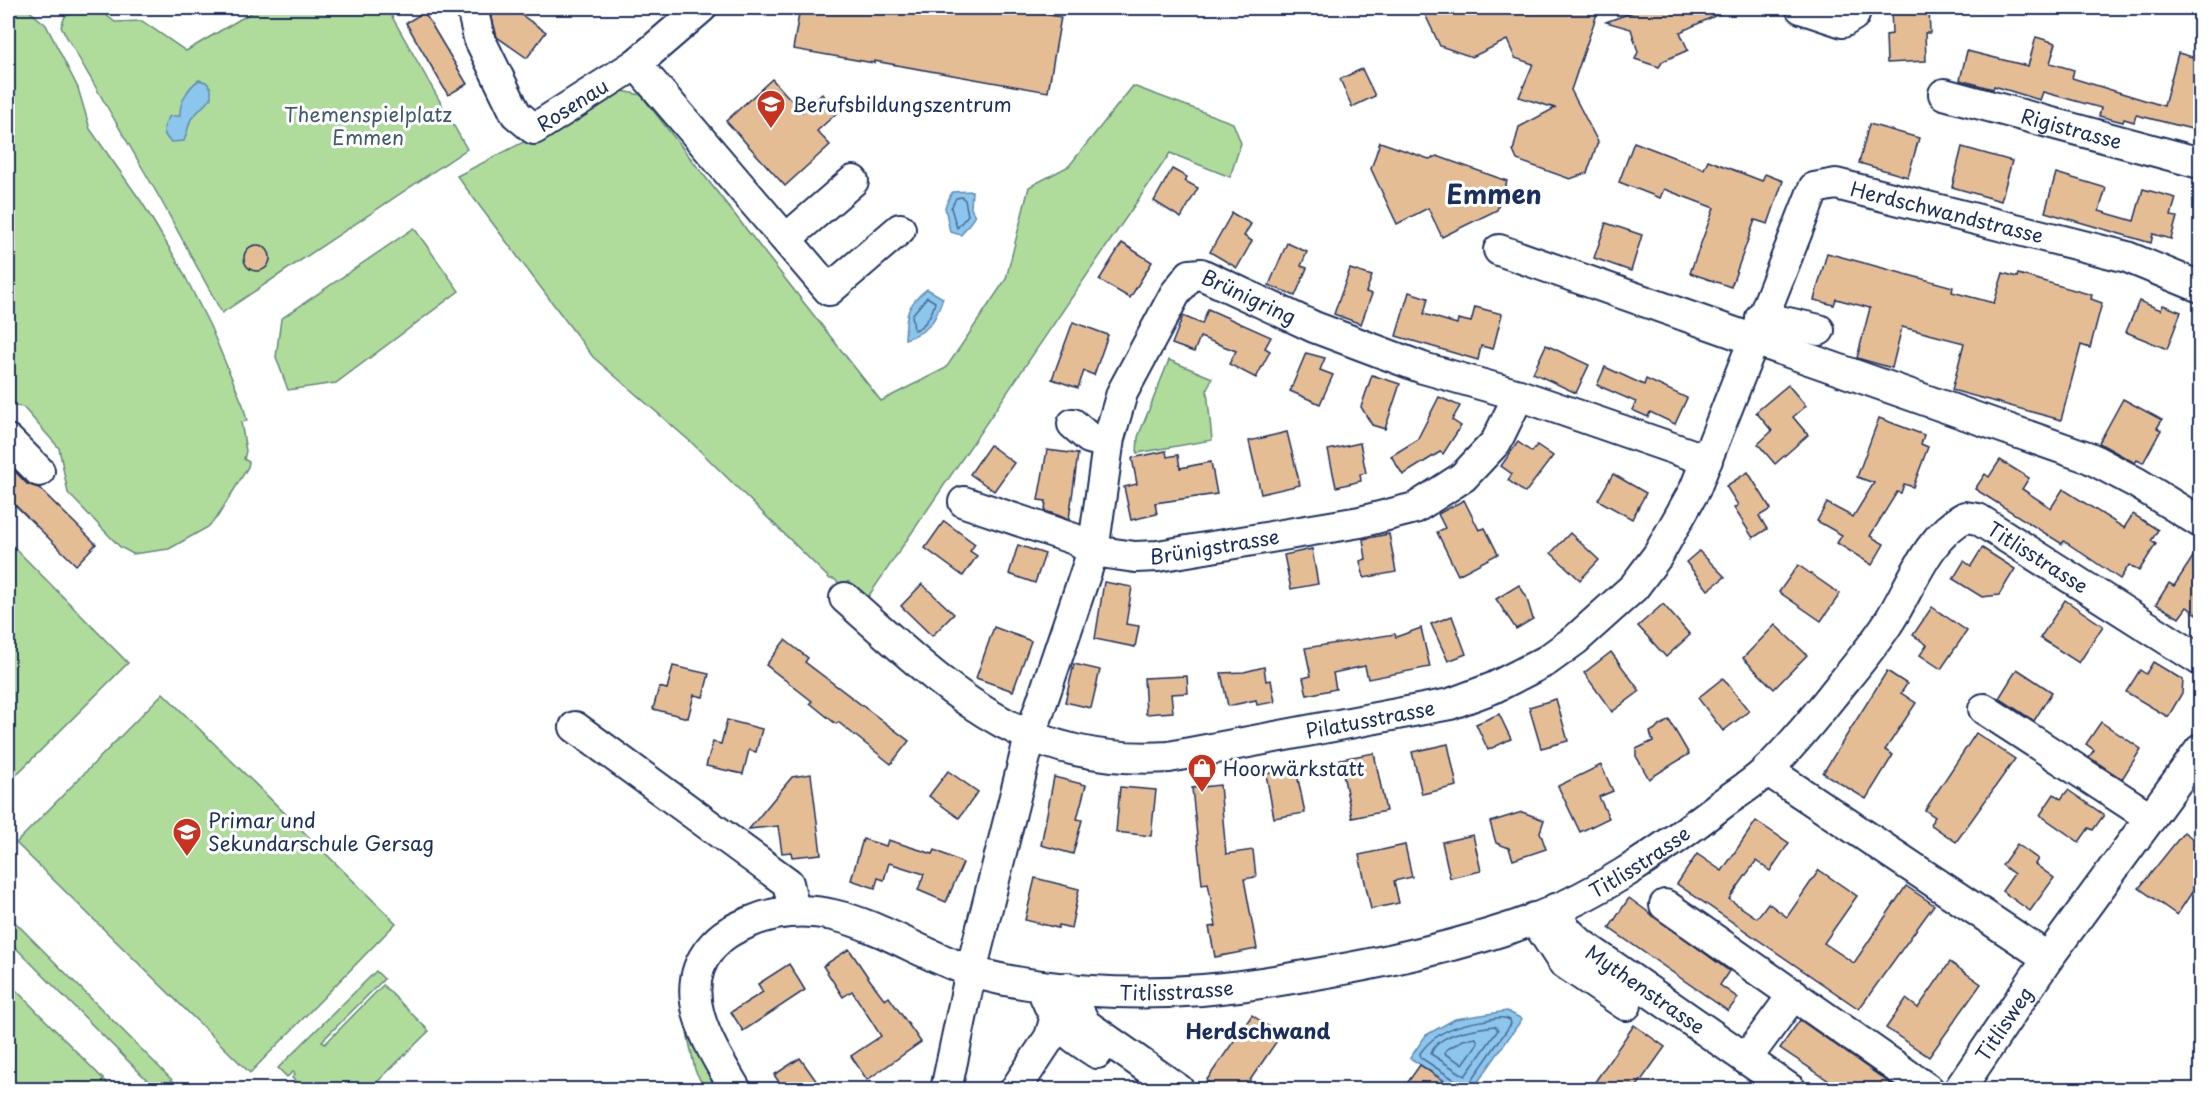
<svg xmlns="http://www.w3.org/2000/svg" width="2208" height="1097" viewBox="0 0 2208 1097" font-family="'Playpen Sans',sans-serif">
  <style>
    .green { fill: #afdc9b; stroke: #65867c; stroke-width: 1.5 }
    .water { fill: #8dc6ec; stroke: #5f8ab3; stroke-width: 1.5 }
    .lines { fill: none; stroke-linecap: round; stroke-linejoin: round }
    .shore { stroke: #496b97; stroke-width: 1.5 }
    .building { fill: #e5bd95; stroke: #1b2f5e; stroke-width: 1.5 }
    .minor-casing { stroke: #1b2f5e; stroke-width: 34 }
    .minor { stroke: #fff; stroke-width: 30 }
    .labels { text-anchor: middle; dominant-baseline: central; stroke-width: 6; stroke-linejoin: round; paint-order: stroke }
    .street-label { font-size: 20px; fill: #1b2f5e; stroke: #fff }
    .poi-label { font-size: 20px; fill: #1b2f5e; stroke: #fff; text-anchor: start }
    .park-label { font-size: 20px; fill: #405a6d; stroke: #fff }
    .neighbourhood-label { font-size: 21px; font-weight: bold; fill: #1b2f5e; stroke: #fff }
    .district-label { font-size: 26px; font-weight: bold; fill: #1b2f5e; stroke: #fff }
  </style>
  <rect width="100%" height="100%" fill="#fff"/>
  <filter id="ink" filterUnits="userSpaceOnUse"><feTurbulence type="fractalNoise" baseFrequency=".0167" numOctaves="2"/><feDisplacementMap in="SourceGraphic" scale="12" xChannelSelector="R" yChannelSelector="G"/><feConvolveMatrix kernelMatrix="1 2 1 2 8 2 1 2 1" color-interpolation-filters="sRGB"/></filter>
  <g filter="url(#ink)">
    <g class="green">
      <polygon points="8,8 26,8 46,25 78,88 90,129 143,204 180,266 210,326 243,405 247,421 241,422 246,451 244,459 249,462 248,467 218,516 208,527 169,549 133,554 120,547 68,493 59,448 23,407 8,405"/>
      <polygon points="97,8 115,22 142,21 186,51 259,8 387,8 467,149 222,313 162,202 61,27 65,16"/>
      <polygon points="1133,86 1233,123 1241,143 1230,177 1170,153 864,603 834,579 830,579 692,443 593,357 457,176 623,91 641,95 881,401 946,368 1006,279 1029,187 1069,166"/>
      <polygon points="414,228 459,291 336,383 288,390 276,357 281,319"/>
      <polygon points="1169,360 1212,378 1207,390 1212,440 1137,453 1138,437"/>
      <polygon points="8,541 128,663 8,783"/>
      <polygon points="163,693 396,923 250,1073 16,843"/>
      <polygon points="8,915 174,1082 180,1089 156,1089 8,940"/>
      <polygon points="376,971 384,979 322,1041 325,1044 383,985 429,1031 370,1089 304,1089 292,1078 295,1074 293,1072 287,1077 278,1068"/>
      <polygon points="8,982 113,1089 8,1089"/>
      <polygon points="685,1023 687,1023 721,1089 705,1089 695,1070"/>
    </g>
    <g class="water">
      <path d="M199 80 206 82 211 88V98L191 119 184 141 171 142C162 135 162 126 170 116H180C179 103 188 87 199 80Z"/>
      <polygon points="972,191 971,208 975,216 961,235 950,232 945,207 952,192"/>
      <path d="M927 289 943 298C935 322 929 332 905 339 906 315 906 305 927 289Z"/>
      <polygon points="1507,1011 1522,1019 1473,1089 1458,1089 1410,1058 1426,1035 1455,1019"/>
    </g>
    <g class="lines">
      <g class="shore">
        <polygon points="962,197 965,200 968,215 957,228 951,208 956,198"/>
        <path d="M927 297 935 302C933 312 925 328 914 330L912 315Z"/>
        <path d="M1495 1026 1498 1030 1465 1076 1431 1054C1438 1032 1475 1029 1495 1026Z"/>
        <polygon points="1476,1038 1478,1043 1463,1064 1445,1054 1446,1050 1463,1040"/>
        <path d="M1461 1090 1458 1082 1421 1058 1420 1053C1437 1030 1459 1024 1487 1020 1495 1018 1503 1016 1510 1020L1511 1024 1469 1084 1468 1090"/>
      </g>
    </g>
    <g class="building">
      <polygon points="496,8 511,8 546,32 527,58 497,37 491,14"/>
      <polygon points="800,8 1007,8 1061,17 1048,92 874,61 874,63 793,49"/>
      <polygon points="1422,8 1599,8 1571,90 1598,142 1587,173 1570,179 1517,160 1513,151 1519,127 1555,108 1519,97 1533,64 1515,58 1507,40 1472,57 1440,46"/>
      <polygon points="1644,8 1732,8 1680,32 1688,50 1663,61 1659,67 1635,59 1638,52 1631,29 1606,22"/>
      <polygon points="1891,8 1929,8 1930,33 1925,33 1926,61 1887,63 1886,35 1892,34"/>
      <polygon points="424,12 467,84 448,95 406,23"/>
      <polygon points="2036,37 2056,43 2050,63 2074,70 2072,78 2164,106 2178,53 2200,59 2200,116 2196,130 2136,115 2134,122 2124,119 2123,122 2099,116 2101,108 2043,92 2040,100 1994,86 1993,89 1960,80 1967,51 2028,66"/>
      <polygon points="1362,69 1375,96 1352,107 1340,79"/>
      <polygon points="772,79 802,112 822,94 838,112 817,131 830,145 785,186 726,121"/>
      <polygon points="1869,124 1919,138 1908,177 1859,163"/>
      <polygon points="1380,142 1429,159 1437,156 1507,181 1497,210 1442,237 1428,208 1397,224 1371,169"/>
      <polygon points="1634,142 1704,169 1708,160 1762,181 1765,174 1783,181 1768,224 1755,220 1731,287 1690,273 1714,208 1664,189 1660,198 1619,182"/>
      <polygon points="1962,147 2012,161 2001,201 1952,187"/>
      <polygon points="1172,169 1187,177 1185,181 1198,188 1181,218 1154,201"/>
      <polygon points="2056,173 2106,188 2099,211 2134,221 2143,189 2176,198 2171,216 2177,217 2171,239 2153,234 2151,243 2045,212"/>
      <polygon points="1232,213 1251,224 1244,236 1252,241 1237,268 1210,252"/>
      <polygon points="1606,223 1642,235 1631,271 1594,258"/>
      <polygon points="1122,243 1152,262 1130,298 1099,280"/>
      <polygon points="1287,243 1307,252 1301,266 1307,268 1295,296 1269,285"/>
      <circle cx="257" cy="258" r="13"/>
      <polygon points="1827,253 1953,287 1952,292 1994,303 2003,273 2017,277 2018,274 2092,295 2091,299 2102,303 2090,348 2081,345 2061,420 1952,390 1964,343 1902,327 1892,368 1857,358 1870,308 1836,299 1834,305 1814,300"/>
      <polygon points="1350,269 1372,276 1366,292 1372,294 1361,324 1334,314"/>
      <polygon points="1409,292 1428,298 1424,314 1457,324 1458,319 1471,322 1475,307 1502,314 1493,349 1481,346 1478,360 1396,336"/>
      <polygon points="2139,301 2161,310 2163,305 2181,312 2167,349 2126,332"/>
      <polygon points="1208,309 1271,337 1265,348 1270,351 1256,378 1229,364 1236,351 1200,337 1194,352 1172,344 1183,316 1202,324"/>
      <polygon points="1073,322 1108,335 1094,375 1084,371 1078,388 1052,379"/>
      <polygon points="1546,345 1589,365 1576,393 1533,373"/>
      <polygon points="1306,353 1325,358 1320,370 1333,375 1320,404 1290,391"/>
      <polygon points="1605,367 1644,385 1646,379 1687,398 1675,424 1650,412 1648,417 1632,410 1636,402 1597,385"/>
      <polygon points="1372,375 1400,384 1385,429 1372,425 1361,407"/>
      <polygon points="1788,385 1806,406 1793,417 1808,435 1775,464 1758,444 1772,431 1756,412"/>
      <polygon points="1439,397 1460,406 1452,420 1461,426 1443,454 1440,452 1403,475 1391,456 1417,440"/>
      <polygon points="2123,399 2162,420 2157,428 2161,430 2143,463 2137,460 2135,463 2099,443"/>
      <polygon points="1879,418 1924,435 1921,444 1928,447 1913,487 1904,484 1901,493 1897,492 1870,536 1884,544 1872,565 1837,543 1842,535 1817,521 1827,503 1853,517 1874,483 1857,477"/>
      <polygon points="1287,432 1300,485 1261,494 1249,441"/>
      <polygon points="1518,442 1532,452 1537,445 1553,456 1525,493 1508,480 1512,474 1501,466"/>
      <polygon points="1360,443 1366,473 1360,474 1361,481 1336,487 1328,450"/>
      <polygon points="990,445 1014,463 994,491 970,474"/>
      <polygon points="1047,450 1078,454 1069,519 1045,511 1046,501 1038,500"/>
      <polygon points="1166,451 1167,457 1178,455 1180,468 1211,462 1217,494 1155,503 1157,514 1131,520 1124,487 1137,484 1132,458"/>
      <polygon points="2000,460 2029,478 2022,489 2051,508 2063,489 2124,528 2133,514 2158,530 2151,541 2156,544 2139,571 2129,565 2120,579 2064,541 2062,544 1975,489 1985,474 1989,477"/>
      <polygon points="8,464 27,484 39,488 96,544 76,565 8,498"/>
      <polygon points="1748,472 1771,509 1759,516 1767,529 1753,538 1734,508 1738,505 1726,486"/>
      <polygon points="1613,474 1646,493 1632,519 1598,500"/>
      <polygon points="1464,500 1479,530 1485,528 1498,554 1458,575 1437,532 1445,528 1438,514"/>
      <polygon points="944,521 975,544 970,551 977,556 963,576 925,548"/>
      <polygon points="1570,533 1599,560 1580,580 1551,553"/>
      <polygon points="1389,534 1396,572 1364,578 1360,561 1366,559 1363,539"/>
      <polygon points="1018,545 1045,554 1035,583 1009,574"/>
      <polygon points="2200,546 2200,616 2187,607 2179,618 2156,604 2169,583 2174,586"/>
      <polygon points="1982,548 2015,569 1999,595 1982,597 1953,579 1964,561 1971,566"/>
      <polygon points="1312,549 1318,584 1291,589 1284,555"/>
      <polygon points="1699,551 1725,577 1708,590 1686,562"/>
      <polygon points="1798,565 1840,594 1821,621 1779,592"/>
      <polygon points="1104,582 1132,587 1126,624 1139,626 1135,647 1095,639"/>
      <polygon points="922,584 954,614 932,636 901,606"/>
      <polygon points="1519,585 1526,596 1533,619 1516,629 1496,599"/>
      <polygon points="2065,600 2103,626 2079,663 2040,638"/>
      <polygon points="1663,604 1690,635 1666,657 1638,626"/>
      <polygon points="1932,607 1967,631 1941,669 1920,655 1927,645 1913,635"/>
      <polygon points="1452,616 1466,654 1448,661 1431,624"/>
      <polygon points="1775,625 1807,655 1774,689 1743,658"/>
      <polygon points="994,627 1031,641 1013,691 976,678"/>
      <polygon points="1421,628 1430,667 1368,679 1365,666 1333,673 1336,689 1307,695 1303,678 1311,676 1305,648 1395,634 1396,637"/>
      <polygon points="785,640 808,658 805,662 909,741 891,764 838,722 836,724 810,703 812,701 766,665"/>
      <polygon points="1611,652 1640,691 1612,712 1584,673"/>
      <polygon points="2153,662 2183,680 2182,693 2168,717 2126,692 2140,670 2146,674"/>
      <polygon points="1074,664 1100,670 1091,708 1065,702"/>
      <polygon points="673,666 709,674 703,697 694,695 688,718 653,709 659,687 667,689"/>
      <polygon points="1264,667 1266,681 1271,680 1275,702 1257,705 1256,700 1228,706 1221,673 1244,672"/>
      <polygon points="2017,669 2052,692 2034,721 1999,698"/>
      <polygon points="1887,671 1907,684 1901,693 1916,703 1885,750 1893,755 1866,799 1823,773"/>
      <polygon points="1187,676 1188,693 1171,694 1173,712 1146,714 1144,678"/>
      <polygon points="1723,678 1749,711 1723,731 1698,698"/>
      <polygon points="1556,699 1568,741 1541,748 1529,707"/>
      <polygon points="1499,714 1511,739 1488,750 1476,724"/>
      <polygon points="727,720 762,729 756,752 749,750 743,774 706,766 713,742 721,744"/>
      <polygon points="1669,720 1689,754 1649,779 1636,756 1636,749 1653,741 1650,732"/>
      <polygon points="2101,722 2141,749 2122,779 2089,757 2094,750 2086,744"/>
      <polygon points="1976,733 2015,759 1956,842 1930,824 1935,817 1925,810"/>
      <polygon points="1448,744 1457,786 1422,794 1412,752"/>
      <polygon points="1374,753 1386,811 1352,818 1340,759"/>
      <polygon points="1601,765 1613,791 1599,797 1609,818 1580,832 1558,786"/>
      <polygon points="1296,769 1305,813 1274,818 1266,774"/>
      <polygon points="948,771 978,792 959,818 929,796"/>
      <polygon points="811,774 821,854 792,857 791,852 782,853 778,826 749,829 792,777"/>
      <polygon points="1054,777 1086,785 1077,819 1082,820 1073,854 1041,845"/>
      <polygon points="1220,785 1226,854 1253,850 1256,877 1244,879 1257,949 1215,957 1209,927 1216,926 1208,883 1202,884 1192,788"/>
      <polygon points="1120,787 1156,790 1151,836 1116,832"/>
      <polygon points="2068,790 2104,815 2093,830 2089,828 2079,842 2040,815 2054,794 2061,799"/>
      <polygon points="1522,812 1544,820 1540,832 1546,849 1513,860 1509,848 1496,843 1490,822"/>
      <polygon points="1756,821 1789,843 1770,871 1756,861 1729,899 1757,918 1768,903 1787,917 1819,870 1857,896 1824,943 1854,963 1906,886 1934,905 1859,1009 1677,884 1697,854 1722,871"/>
      <polygon points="2184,832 2200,844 2200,880 2177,915 2139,888"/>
      <polygon points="1473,835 1481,871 1450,878 1442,842"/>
      <polygon points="863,839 886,846 888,840 933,854 935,850 963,863 946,902 918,890 924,874 889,863 884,880 878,878 875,888 851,880"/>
      <polygon points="2017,844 2038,859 2035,864 2054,878 2030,911 2002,891 2014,874 2002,865"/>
      <polygon points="1405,845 1412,877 1394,881 1399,903 1371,909 1359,855"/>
      <polygon points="1035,878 1079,889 1071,928 1059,925 1058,928 1025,920"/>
      <polygon points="1629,898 1729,971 1720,985 1738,998 1728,1011 1609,928"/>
      <polygon points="849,949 870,980 885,1000 889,997 921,1042 867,1080 851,1056 881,1036 852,991 843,997 823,966"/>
      <polygon points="1950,962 1981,984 1929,1057 1886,1028 1906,999 1918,1008"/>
      <polygon points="789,964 805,990 743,1031 731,1012 763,992 758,984"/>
      <polygon points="1252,1015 1281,1035 1244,1089 1219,1089 1206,1081"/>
      <polygon points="1800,1020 1898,1089 1841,1089 1780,1048"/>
      <polygon points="1634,1025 1665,1047 1635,1089 1590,1089"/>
      <polygon points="800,1058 822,1089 784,1089 774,1075"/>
      <polygon points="1420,1065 1455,1089 1403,1089"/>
    </g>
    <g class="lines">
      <g class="minor-casing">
        <g id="minor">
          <path id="s1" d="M472 8 479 38 516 114 534 129 636 64 701 8"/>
          <polyline points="1801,8 1843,22 1854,15 1855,8"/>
          <polyline points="636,64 829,290 900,229"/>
          <path id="s2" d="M1944 94 2200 163"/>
          <polyline points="786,239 853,181"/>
          <polyline points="1499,250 2090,458 2137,483 2200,522"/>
          <polyline points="1761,317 1819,330"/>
          <polyline points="1073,424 1089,438 1108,443"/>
          <polyline points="8,440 39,471"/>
          <path id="s3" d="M964 502 1074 539 1093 551 1109 438 1122 393 1175 294 1190 275 1201 274 1314 327 1423 368 1519 395"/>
          <path id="s4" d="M845 598C948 689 1020 766 1169 757L1450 704 1493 688 1546 661 1575 640 1634 587 1658 555 1695 489 1814 188 1836 184 2127 257 2200 287"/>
          <polyline points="1984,709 2151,818"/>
          <polyline points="575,727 788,883 794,910"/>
          <polyline points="1767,770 2048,958"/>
          <polyline points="1665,905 1929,1090"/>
          <path id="s5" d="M1555 909 1565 929 1581 944 1791 1090"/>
          <polyline points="1534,918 1563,962 1626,1005"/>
          <path d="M1041 986C1057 1025 1061 1030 1097 1053"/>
          <polyline points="1067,988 1085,1024 1179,1090"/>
          <polyline points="1746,1059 1794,994"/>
          <path id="s6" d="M736 1090C712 1049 674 993 710 949 722 934 733 929 750 922 832 887 897 947 971 971 993 979 1020 983 1042 986 1117 996 1194 994 1268 982 1350 969 1435 953 1513 927 1589 901 1659 853 1722 804 1737 793 1754 783 1767 770 1790 748 1812 721 1831 697 1851 672 1873 647 1890 620 1912 585 1927 537 1965 517L1978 519 2200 660"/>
          <path id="s7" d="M946 1090 971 971 1030 737 1093 551 1135 557 1158 556 1360 522 1415 508 1463 477 1496 442 1519 395 1707 460"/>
          <polyline points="1015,1090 1050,1037 1055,1020"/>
          <path id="s8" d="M1959 1090 2048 958 2200 750"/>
        </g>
      </g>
      <use href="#minor" class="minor"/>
    </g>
  </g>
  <defs>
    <g id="school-pin" transform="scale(1.5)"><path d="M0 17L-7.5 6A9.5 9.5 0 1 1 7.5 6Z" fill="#c8321e" stroke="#fff"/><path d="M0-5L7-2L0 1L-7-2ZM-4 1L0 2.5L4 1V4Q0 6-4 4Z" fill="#fff"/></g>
    <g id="shop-pin" transform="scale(1.5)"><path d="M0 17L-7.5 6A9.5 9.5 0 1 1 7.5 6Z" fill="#c8321e" stroke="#fff"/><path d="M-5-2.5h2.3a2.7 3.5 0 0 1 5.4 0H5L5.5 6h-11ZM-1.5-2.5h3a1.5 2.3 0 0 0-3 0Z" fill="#fff"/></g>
  </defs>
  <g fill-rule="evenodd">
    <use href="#school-pin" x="771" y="104"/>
    <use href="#shop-pin" x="1202" y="768"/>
    <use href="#school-pin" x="187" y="832"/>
  </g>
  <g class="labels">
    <g class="street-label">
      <text stroke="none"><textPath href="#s1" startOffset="184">Rosenau</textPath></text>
      <text stroke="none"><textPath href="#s2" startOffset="132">Rigistrasse</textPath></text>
      <text stroke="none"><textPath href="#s4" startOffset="1456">Herdschwandstrasse</textPath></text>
      <text stroke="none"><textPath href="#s3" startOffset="500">Brünigring</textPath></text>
      <text stroke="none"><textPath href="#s7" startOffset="682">Brünigstrasse</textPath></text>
      <text stroke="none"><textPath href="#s6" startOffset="1695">Titlisstrasse</textPath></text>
      <text stroke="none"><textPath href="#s4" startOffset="578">Pilatusstrasse</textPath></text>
      <text stroke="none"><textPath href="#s6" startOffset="1130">Titlisstrasse</textPath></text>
      <text stroke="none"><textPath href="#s6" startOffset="644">Titlisstrasse</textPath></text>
      <text stroke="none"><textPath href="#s5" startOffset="123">Mythenstrasse</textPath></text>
      <text stroke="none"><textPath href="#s8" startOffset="80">Titlisweg</textPath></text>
    </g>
    <g class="poi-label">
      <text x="792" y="104">Berufsbildungszentrum</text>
      <text x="1223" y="768">Hoorwärkstatt</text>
      <text x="208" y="820">Primar und<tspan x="208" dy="23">Sekundarschule Gersag</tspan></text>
    </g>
    <g class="park-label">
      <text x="368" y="114">Themenspielplatz<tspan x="368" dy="23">Emmen</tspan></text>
    </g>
    <g class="neighbourhood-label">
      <text x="1258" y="1030">Herdschwand</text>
    </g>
    <g class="district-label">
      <text x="1494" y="193">Emmen</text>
    </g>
  </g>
  <rect width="2208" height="1097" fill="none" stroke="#fff" stroke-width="30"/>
  <rect x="15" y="15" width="2178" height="1067" fill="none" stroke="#1b2f5e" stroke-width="2" filter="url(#ink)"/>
</svg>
